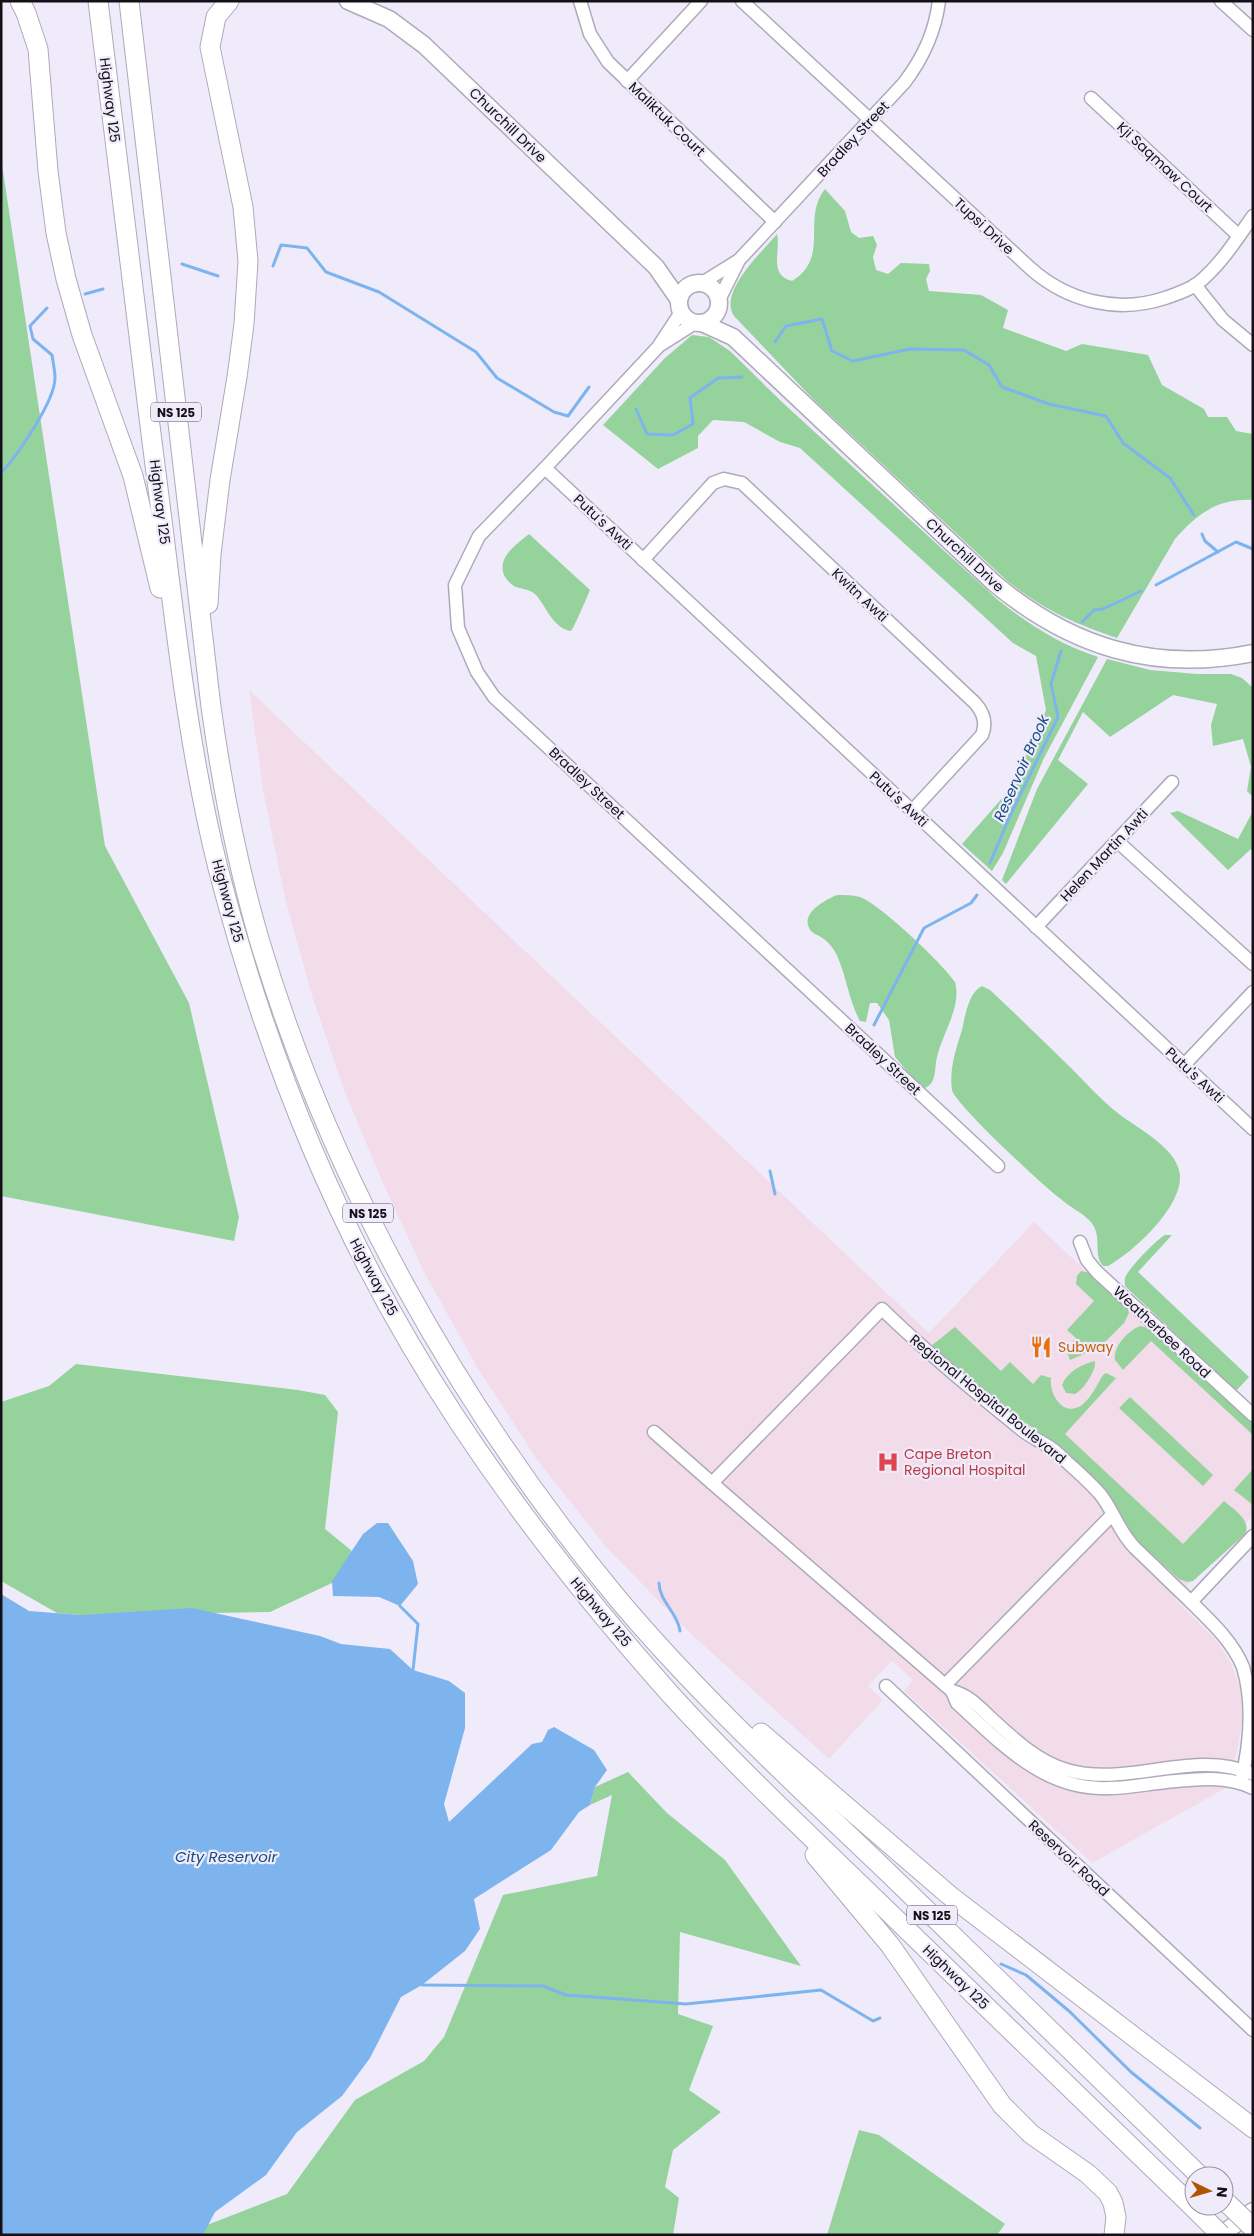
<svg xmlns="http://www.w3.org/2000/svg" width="1254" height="2236" viewBox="0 0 1254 2236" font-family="Poppins,sans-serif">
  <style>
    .medical { fill: #f3dcea }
    .green { fill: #96d29c }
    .water { fill: #7eb4ee }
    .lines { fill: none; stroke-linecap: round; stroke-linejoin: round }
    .stream { stroke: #7eb4ee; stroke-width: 3 }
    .minor-casing { stroke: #adaab9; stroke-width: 15 }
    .major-casing { stroke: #adaab9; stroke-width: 19 }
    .highway-casing { stroke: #adaab9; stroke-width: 21 }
    .minor { stroke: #fff; stroke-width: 12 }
    .major { stroke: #fff; stroke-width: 16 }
    .highway { stroke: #fff; stroke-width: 19 }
    .highway-bridge-casing { stroke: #adaab9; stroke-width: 21; stroke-linecap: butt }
    .highway-bridge { stroke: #fff; stroke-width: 19 }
    .labels { text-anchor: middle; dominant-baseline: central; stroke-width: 4.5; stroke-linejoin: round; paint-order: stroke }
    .shield { fill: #efebfb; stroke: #55525b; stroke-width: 1 }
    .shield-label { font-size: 12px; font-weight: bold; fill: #131117 }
    .street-label { font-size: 14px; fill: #131117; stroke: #efebfb }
    .food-label { font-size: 14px; fill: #c56008; stroke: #efebfb; text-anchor: start }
    .health-label { font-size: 14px; fill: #be3a42; stroke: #efebfb; text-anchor: start }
    .water-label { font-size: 15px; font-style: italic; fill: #164d82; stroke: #efebfb }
  </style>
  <rect width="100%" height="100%" fill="#efebfb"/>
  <polygon class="medical" points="249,690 929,1333 1034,1222 1253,1429 1253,1515 1175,1599 1215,1639 1230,1661 1240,1687 1243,1716 1237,1752 1224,1789 1092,1863 904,1691 913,1680 892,1661 868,1686 883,1700 829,1759 691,1634 607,1548 538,1461 477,1367 425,1274 382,1181 344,1090 312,996 285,898 264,795"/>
  <g class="green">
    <polygon points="1,158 105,846 189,1003 239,1217 234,1241 1,1196"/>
    <path d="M825 189 845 211 851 232 859 238 873 236 877 245 873 257 876 270 888 274 901 263 929 264 930 271 926 279 929 291 981 295 1008 310 1003 328 1066 351 1082 344 1148 355 1162 385 1204 409 1208 417H1227L1236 431 1253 434V500C1218 498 1197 514 1175 539L1117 638C1072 623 1042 609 1005 579L815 401 734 316C718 292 762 252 777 234 781 252 768 275 792 281 831 257 801 219 825 189Z"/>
    <path d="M692 335 709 337 730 351 783 403 998 600C1029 625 1061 645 1098 657L1044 758 1003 853 992 871 962 844 1011 788 1046 710 1036 656 1013 643 800 448 780 442 744 422 713 420 698 436V448L658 469 603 425 665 358Z"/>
    <path d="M529 534 590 590C587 597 574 628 571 631 554 629 546 607 537 596 532 590 523 589 516 587 511 585 508 581 505 577 495 558 517 544 529 534Z"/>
    <polygon points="1107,659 1150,670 1197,674 1231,674 1242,678 1253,688 1253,797 1247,791 1251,767 1243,739 1213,746 1211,725 1217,704 1173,695 1110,737 1083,712 1058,760 1088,784 1006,884 1002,880 1037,789"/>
    <polygon points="1178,811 1238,839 1253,811 1253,851 1251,849 1228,870 1170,813"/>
    <path d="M837 895C845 895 852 895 860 897 880 904 943 964 955 982 962 1007 942 1034 937 1057 935 1064 936 1073 933 1080 931 1084 929 1086 925 1088L918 1084 895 1057 889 1020 877 1003H870L866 1022 860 1021C849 1001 847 979 838 958 835 950 829 942 821 937 818 935 814 934 811 931 798 914 825 900 837 895Z"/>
    <path d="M982 986 990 990C1018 1016 1045 1043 1072 1069 1087 1084 1102 1101 1119 1114 1137 1128 1173 1146 1179 1170 1188 1202 1134 1252 1108 1266H1103C1092 1253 1104 1235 1089 1220 1081 1212 1070 1207 1062 1200 1045 1188 954 1103 952 1090 949 1069 956 1049 962 1030 965 1017 968 993 982 986Z"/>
    <path d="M1165 1235H1172L1138 1272 1249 1377 1236 1391 1125 1286C1125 1283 1124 1281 1125 1278 1128 1269 1156 1240 1165 1235Z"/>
    <polygon points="1081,1271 1090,1273 1126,1306 1129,1313 1124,1323 1100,1347 1070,1360 1066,1349 1076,1338 1067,1330 1094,1301 1076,1284 1077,1276"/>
    <path d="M1140 1326 1150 1328 1253 1423V1435L1151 1341 1123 1370 1115 1360C1113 1346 1128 1331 1140 1326Z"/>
    <path d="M955 1327 1001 1371 1010 1362 1033 1384 1041 1375 1051 1378C1049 1394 1063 1418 1082 1405 1091 1398 1097 1385 1103 1375L1106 1373 1116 1378 1065 1434 1183 1544 1224 1501C1233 1509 1252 1520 1245 1534L1193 1581 1187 1582 1179 1579 1130 1534 1103 1489 1058 1445 1023 1421 931 1346Z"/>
    <path d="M1095 1361C1096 1371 1084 1389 1075 1394L1066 1393 1062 1385C1067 1372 1082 1364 1095 1361Z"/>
    <polygon points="76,1364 298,1390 325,1395 338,1412 325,1529 352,1551 332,1583 270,1612 81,1615 57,1613 1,1581 1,1402 49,1386"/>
    <polygon points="1130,1397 1213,1475 1203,1486 1119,1408"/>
    <polygon points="1253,1469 1253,1505 1234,1490"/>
    <polygon points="628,1772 667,1813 725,1860 801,1966 680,1932 678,2014 713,2026 689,2090 721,2112 673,2150 665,2187 679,2198 673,2235 203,2235 207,2225 287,2194 355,2100 424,2061 444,2037 503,1895 597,1876 612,1795 590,1805 595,1787"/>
    <polygon points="859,2130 879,2135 1005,2224 997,2235 827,2235"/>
  </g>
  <g class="water">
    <polygon points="377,1523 388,1523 413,1561 418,1584 400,1606 379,1597 333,1596 332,1581 363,1534"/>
    <polygon points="1,1594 29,1611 81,1615 192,1608 320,1636 341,1644 390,1649 413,1670 449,1681 465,1693 465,1728 444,1804 449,1822 532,1744 542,1742 548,1730 554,1727 594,1750 607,1770 595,1787 590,1805 579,1812 551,1850 474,1899 480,1929 465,1951 422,1985 401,1997 370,2058 342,2096 297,2132 266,2175 215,2212 203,2235 1,2235"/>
  </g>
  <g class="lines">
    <g class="stream">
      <polyline points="182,264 218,276"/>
      <polyline points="273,266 281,245 307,248 326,272 379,292 476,352 497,378 554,412 568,416 589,387"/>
      <polyline points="85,294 103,289"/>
      <polyline points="775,342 786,326 822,319 832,351 853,361 910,349 964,350 989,365 1002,387 1049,404 1106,416 1123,443 1170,478 1194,515"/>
      <polyline points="636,409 647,434 673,435 693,424 690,398 718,378 742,377"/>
      <path d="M1 473C17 456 55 401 55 378 55 371 53 362 52 355L33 339 30 326 47 308"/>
      <polyline points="1202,534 1205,541 1218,552"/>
      <polyline points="1156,585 1236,542 1253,549"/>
      <polyline points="1082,622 1094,610 1103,609 1141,591"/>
      <polyline points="990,863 1009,818 1058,717 1051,684 1061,651"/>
      <polyline points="874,1025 924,928 971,903 977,895"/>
      <polyline points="770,1171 775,1194"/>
      <path d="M659 1583C659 1601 678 1613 680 1631"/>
      <polyline points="400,1606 418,1624 413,1670"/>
      <polyline points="1001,1964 1026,1975 1069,2011 1131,2072 1200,2128"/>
      <polyline points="422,1985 543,1986 566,1995 686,2004 821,1990 873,2021 880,2018"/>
    </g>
    <g class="minor-casing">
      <g id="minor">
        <polyline points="580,1 590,34 608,62 775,222"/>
        <path d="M742 1 1030 268C1067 301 1117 314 1165 298 1176 294 1187 291 1197 284 1220 266 1236 240 1253 216"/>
        <polyline points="1221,1 1253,30"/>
        <polyline points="627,81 701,1"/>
        <polyline points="1091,98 1239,236"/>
        <path d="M702 283 739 260 904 83C923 58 935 33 939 1"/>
        <polyline points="1195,285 1223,320 1253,345"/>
        <polyline points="718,302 739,260"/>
        <polyline points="681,312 658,347 545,468 479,536 455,585 458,628 477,672 494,697 998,1166"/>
        <polyline points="662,344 695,323"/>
        <polyline points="545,468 1253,1129"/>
        <path d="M643 560 713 483 724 479 742 483 975 703C984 713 987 723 982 735L912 811"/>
        <polyline points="1117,841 1253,964"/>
        <polyline points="1036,927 1172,782"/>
        <polyline points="1184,1065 1253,992"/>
        <polyline points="1080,1242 1087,1260 1097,1272 1253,1415"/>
        <polyline points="654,1432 712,1483"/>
        <polyline points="1191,1602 1253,1536"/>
        <polyline points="945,1685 1112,1515"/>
        <polyline points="886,1686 1253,2030"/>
        <path d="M952 1691 957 1703C1001 1743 1044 1791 1109 1788 1128 1788 1147 1784 1166 1782 1195 1779 1226 1775 1253 1788"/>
        <path d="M1241 1782C1250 1745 1254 1704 1243 1667 1232 1640 1209 1620 1189 1600 1171 1583 1153 1565 1135 1548 1118 1531 1114 1511 1100 1494 1087 1479 1071 1466 1056 1452 1046 1443 1033 1439 1022 1430 974 1391 926 1352 882 1309L712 1483 952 1691C969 1695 979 1707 992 1719 1014 1739 1038 1762 1067 1770 1128 1788 1194 1748 1253 1774"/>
      </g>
    </g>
    <g class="major-casing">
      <g id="major">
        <polyline points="348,1 389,19 424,45 656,267 679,300"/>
        <circle cx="699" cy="303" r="20"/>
        <path d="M702 323 733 337 994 583C1071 647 1154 673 1253 653"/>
        <polyline points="1221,2235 1253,2211"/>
      </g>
    </g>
    <g class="highway-casing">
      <g id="highway">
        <polyline points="20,1 26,13 38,49 48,171 56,233 66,279 82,335 133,476 160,588"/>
        <path d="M98 1C119 172 139 342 161 512 176 631 189 752 218 868 261 1034 323 1196 410 1344 484 1470 574 1586 671 1695 743 1774 822 1847 899 1922 998 2018 1096 2113 1195 2209"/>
        <path d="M129 1 211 707C222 786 237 863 259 939 330 1178 459 1407 618 1599 697 1693 791 1780 880 1865 987 1968 1093 2072 1200 2176"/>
        <polyline points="208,604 211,554 220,480 237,377 244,324 248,261 243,207 210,47 216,17 229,1"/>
        <polyline points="761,1733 949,1895 1253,2128"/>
        <polyline points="815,1855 890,1945 1002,2105 1031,2134 1088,2174 1108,2193 1113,2203 1116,2217 1114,2235"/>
      </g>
    </g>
    <use href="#minor" class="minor"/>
    <use href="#major" class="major"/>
    <use href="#highway" class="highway"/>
    <g class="highway-bridge-casing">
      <g id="highway-bridge">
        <polyline points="1224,2200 1253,2228"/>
        <polyline points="1195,2209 1221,2235"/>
      </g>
    </g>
    <use href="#highway-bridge" class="highway-bridge"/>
  </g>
  <defs>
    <g id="restaurant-bare" transform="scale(1.725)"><path d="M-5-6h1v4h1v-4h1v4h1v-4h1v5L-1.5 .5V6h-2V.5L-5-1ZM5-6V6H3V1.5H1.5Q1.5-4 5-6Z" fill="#e8710a" stroke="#efebfb" stroke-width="2.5" paint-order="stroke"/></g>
    <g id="hospital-bare" transform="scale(1.725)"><path d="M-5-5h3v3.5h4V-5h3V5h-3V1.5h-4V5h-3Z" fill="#e0444e" stroke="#efebfb" stroke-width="2.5" paint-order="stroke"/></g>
  </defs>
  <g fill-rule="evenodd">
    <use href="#restaurant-bare" x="1041" y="1347"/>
    <use href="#hospital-bare" x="888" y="1462"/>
  </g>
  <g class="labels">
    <g class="shield">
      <rect x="151" y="402.5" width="50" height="19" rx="4"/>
      <rect x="343" y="1203.5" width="50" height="19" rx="4"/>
      <rect x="907" y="1905.5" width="50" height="19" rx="4"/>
    </g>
    <g class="shield-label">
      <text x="176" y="412">NS 125</text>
      <text x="368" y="1213">NS 125</text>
      <text x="932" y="1915">NS 125</text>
    </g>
    <g class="street-label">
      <text transform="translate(110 100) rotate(83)">Highway 125</text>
      <text transform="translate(667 119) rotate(44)">Maliktuk Court</text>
      <text transform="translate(508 125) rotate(44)">Churchill Drive</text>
      <text transform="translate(853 139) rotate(-47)">Bradley Street</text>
      <text transform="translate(1165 167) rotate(43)">Kji Saqmaw Court</text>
      <text transform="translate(984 226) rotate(43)">Tupsi Drive</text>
      <text transform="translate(160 502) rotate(83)">Highway 125</text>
      <text transform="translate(603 522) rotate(43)">Putu's Awti</text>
      <text transform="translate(965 555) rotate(43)">Churchill Drive</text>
      <text transform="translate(860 595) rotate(43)">Kwitn Awti</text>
      <text transform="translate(587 783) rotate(43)">Bradley Street</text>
      <text transform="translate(899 799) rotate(43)">Putu's Awti</text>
      <text transform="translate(1104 855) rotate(-47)">Helen Martin Awti</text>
      <text transform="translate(228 901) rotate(75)">Highway 125</text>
      <text transform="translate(883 1059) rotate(43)">Bradley Street</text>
      <text transform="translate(1195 1075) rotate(43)">Putu's Awti</text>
      <text transform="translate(374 1277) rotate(62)">Highway 125</text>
      <text transform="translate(1162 1332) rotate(43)">Weatherbee Road</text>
      <text transform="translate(988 1399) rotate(39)">Regional Hospital Boulevard</text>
      <text transform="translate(601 1612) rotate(50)">Highway 125</text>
      <text transform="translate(1069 1858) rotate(43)">Reservoir Road</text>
      <text transform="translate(956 1977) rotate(44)">Highway 125</text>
    </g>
    <g class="food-label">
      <text x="1058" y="1347">Subway</text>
    </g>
    <g class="health-label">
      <text x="904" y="1454">Cape Breton<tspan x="904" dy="16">Regional Hospital</tspan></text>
    </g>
    <g class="water-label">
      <text transform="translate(1021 768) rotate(-66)">Reservoir Brook</text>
      <text x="226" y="1856">City Reservoir</text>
    </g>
  </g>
  <rect width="1254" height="2236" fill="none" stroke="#131117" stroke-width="5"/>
  <g transform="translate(1209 2191) rotate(95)"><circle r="24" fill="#efebfb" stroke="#9794a0"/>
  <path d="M0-4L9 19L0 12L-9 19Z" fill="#b15400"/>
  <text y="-8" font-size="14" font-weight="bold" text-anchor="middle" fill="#131117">N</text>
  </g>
</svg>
